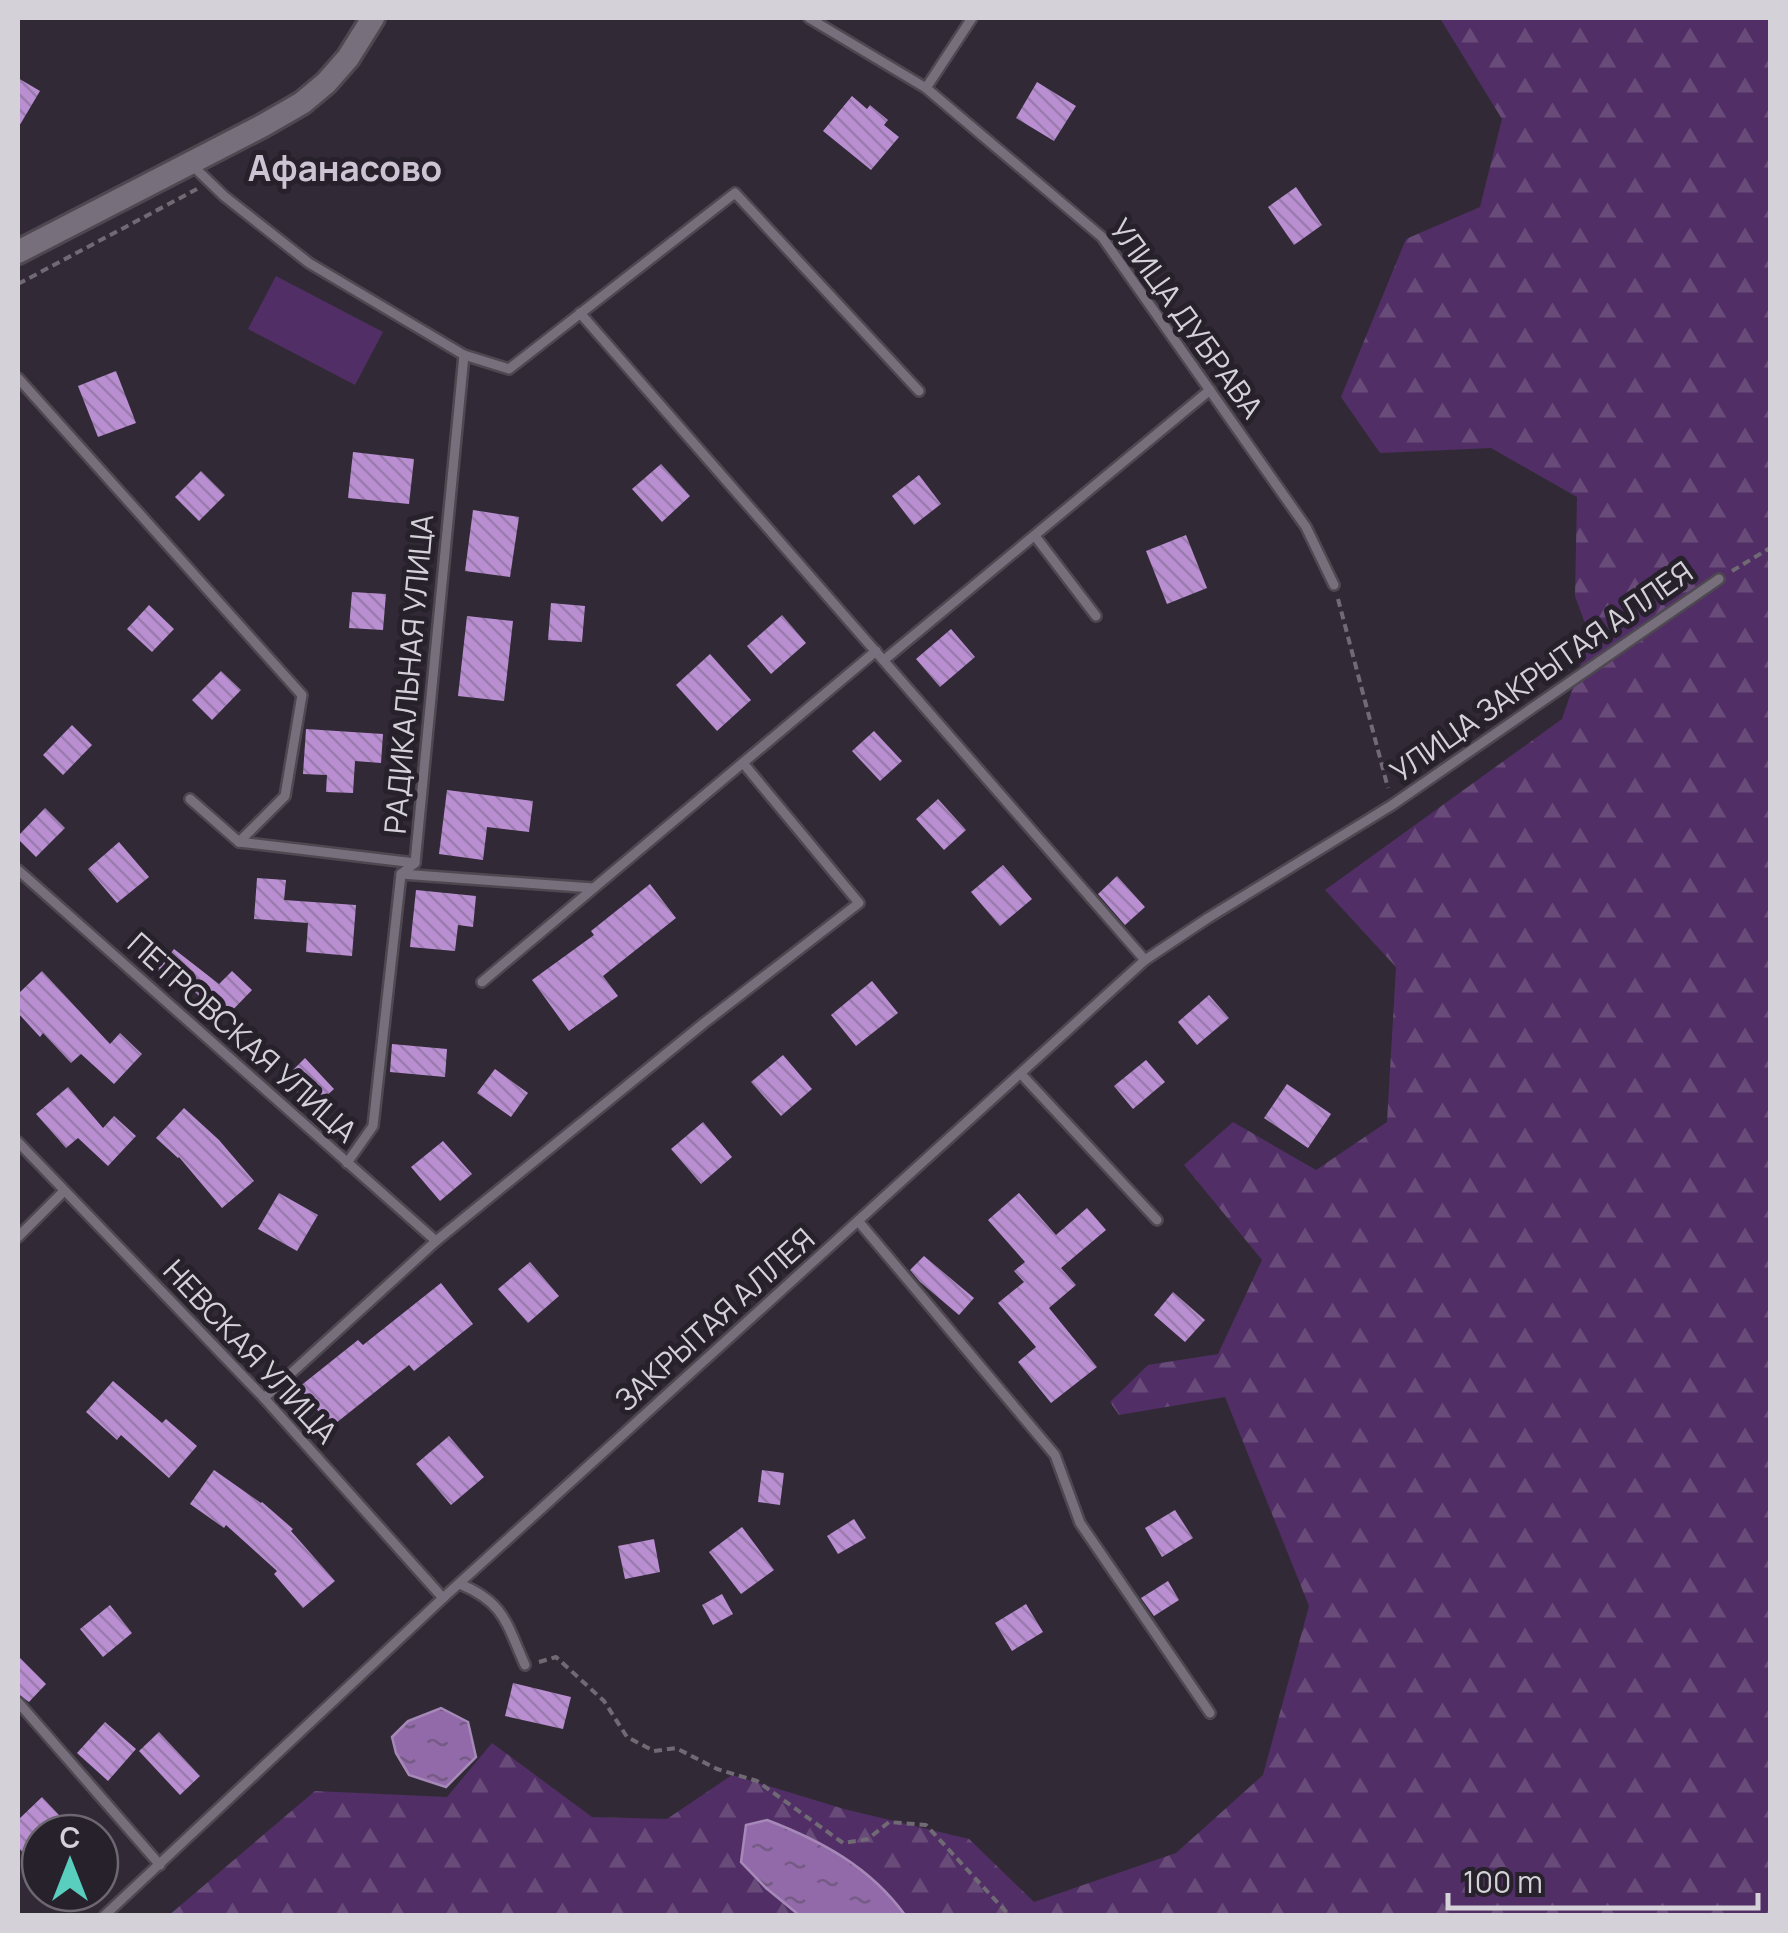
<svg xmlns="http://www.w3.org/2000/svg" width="1788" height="1933" viewBox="0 0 1788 1933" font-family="Manrope,sans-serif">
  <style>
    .forest { fill: url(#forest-firs) }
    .park { fill: #512e65 }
    .water { fill: url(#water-ripples); stroke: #a689b8; stroke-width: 2.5 }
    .building { fill: url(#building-back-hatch) }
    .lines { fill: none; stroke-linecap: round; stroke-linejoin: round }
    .service-casing { stroke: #4e4851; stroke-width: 14 }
    .tertiary-casing { stroke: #4e4851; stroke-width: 28 }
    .path { stroke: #6f6a74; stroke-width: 4; stroke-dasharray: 8 5; stroke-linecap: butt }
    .service { stroke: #776f7c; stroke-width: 9 }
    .tertiary { stroke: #776f7c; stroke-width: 22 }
    .labels { text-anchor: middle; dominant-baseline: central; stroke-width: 10; stroke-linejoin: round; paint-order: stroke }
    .street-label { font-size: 30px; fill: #d5d1d8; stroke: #27212c }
    .quarter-label { font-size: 35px; font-weight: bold; fill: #cdc4d3; stroke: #27212c }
  </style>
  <defs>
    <pattern id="forest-firs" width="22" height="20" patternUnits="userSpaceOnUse" patternTransform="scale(2.5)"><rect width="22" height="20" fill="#512e65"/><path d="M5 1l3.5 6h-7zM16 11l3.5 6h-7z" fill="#694b7a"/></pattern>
    <pattern id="water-ripples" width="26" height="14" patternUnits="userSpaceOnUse" patternTransform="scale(2.5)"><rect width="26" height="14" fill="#926aaa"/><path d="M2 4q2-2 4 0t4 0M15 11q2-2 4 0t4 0" fill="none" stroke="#755b85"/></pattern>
    <pattern id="building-back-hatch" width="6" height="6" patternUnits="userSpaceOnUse" patternTransform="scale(2.5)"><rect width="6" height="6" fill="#b98fd2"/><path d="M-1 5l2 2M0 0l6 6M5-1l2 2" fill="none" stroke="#9b7bae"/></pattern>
  </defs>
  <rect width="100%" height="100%" fill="#312a36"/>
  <polygon class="forest" points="1443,18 1770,18 1770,1915 168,1916 315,1791 447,1797 492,1743 592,1817 667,1819 732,1775 844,1809 969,1839 1034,1902 1176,1853 1263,1775 1309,1606 1225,1397 1119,1415 1110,1402 1148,1365 1218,1354 1262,1260 1184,1165 1233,1122 1316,1170 1387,1122 1396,967 1325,890 1562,719 1590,637 1575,596 1577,497 1491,448 1380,453 1341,397 1406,239 1480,207 1502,119 1441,20"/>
  <polygon class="park" points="276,276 383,332 355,385 248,329"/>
  <g class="water">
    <polygon points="441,1708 468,1722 476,1757 446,1787 409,1775 396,1753 392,1737 408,1721"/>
    <path d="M767 1820C822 1841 870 1867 905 1915H799L766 1888 741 1862 746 1825Z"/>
  </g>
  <g class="building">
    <polygon points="18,78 40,91 18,128"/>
    <polygon points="1037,82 1076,106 1054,141 1016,118"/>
    <polygon points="852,96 867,109 870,105 888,120 884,125 899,137 871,170 823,131"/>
    <polygon points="1296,187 1322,225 1294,245 1268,207"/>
    <polygon points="116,371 136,423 98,437 78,386"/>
    <polygon points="353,452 414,459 409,504 348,498"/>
    <polygon points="661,464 690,496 662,522 632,489"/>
    <polygon points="201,471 225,495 199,521 175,497"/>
    <polygon points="919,475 941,504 914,525 892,496"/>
    <polygon points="473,510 519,517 510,577 465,571"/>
    <polygon points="1186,535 1207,588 1167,604 1146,551"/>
    <polygon points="352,592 386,594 383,630 349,628"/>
    <polygon points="551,603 585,606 582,642 548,640"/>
    <polygon points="149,605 174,629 152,652 127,629"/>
    <polygon points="782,615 806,643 771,674 747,646"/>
    <polygon points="467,616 513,621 504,701 458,696"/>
    <polygon points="951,629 975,657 940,687 916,659"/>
    <polygon points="710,654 751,700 717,731 676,685"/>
    <polygon points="221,671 241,690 212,720 192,700"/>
    <polygon points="72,725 92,745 63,775 43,755"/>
    <polygon points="306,729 383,734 381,763 355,761 353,793 326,792 327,775 303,774"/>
    <polygon points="874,731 902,761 880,781 852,751"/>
    <polygon points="447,790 533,801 529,832 487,827 483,860 439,854"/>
    <polygon points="938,799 966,830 944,850 916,819"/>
    <polygon points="45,808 65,828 36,857 18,839 18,836"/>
    <polygon points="119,842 149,877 117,903 88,869"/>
    <polygon points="1003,865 1032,899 1000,926 971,892"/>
    <polygon points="1117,876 1145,907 1125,925 1098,894"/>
    <polygon points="257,878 286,880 284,900 356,905 352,956 306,952 308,923 254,919"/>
    <polygon points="650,884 676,918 603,976 618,996 569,1031 532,980 594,935 591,931"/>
    <polygon points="416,890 476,896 473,927 458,925 455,951 410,947"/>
    <polygon points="174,949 219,984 232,971 252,990 223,1020 194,991 189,997 156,971"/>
    <polygon points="42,971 110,1044 120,1033 142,1054 114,1084 81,1054 71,1063 43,1033 40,1037 18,1013 18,994"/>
    <polygon points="872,981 898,1013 856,1046 831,1015"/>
    <polygon points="1209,995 1229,1018 1197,1045 1178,1022"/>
    <polygon points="392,1044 447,1049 445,1077 390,1072"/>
    <polygon points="783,1055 812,1089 781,1116 751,1082"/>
    <polygon points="305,1058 334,1089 312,1109 284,1079"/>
    <polygon points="1146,1060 1165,1082 1133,1109 1114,1086"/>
    <polygon points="495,1069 528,1093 511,1117 477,1093"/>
    <polygon points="1287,1084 1331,1114 1308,1148 1264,1118"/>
    <polygon points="68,1087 103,1128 114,1116 136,1136 108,1166 78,1138 66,1148 36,1114"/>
    <polygon points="184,1108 219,1140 254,1181 222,1208 179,1157 178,1158 156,1138"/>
    <polygon points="703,1122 732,1157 701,1184 671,1149"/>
    <polygon points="443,1141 472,1174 440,1201 411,1167"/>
    <polygon points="279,1193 318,1215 297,1251 258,1229"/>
    <polygon points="1019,1193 1056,1235 1087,1208 1106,1230 1061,1268 1076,1285 1049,1308 1097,1367 1051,1403 1018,1362 1036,1347 998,1303 1024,1282 1014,1271 1025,1262 988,1220"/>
    <polygon points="924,1256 974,1298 959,1315 920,1282 910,1270"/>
    <polygon points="530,1262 559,1296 528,1323 498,1289"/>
    <polygon points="441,1283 473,1324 414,1371 409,1365 331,1427 299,1387 358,1340 363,1345"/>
    <polygon points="1173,1292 1205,1320 1185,1342 1154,1315"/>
    <polygon points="113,1381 162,1423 166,1419 197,1446 169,1478 121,1435 117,1440 86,1412"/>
    <polygon points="449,1436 484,1477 451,1505 416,1464"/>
    <polygon points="214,1470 261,1503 262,1502 293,1529 291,1531 335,1581 303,1608 274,1574 277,1571 226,1525 224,1528 190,1504"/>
    <polygon points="762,1470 784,1473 780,1505 758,1502"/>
    <polygon points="1175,1510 1193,1538 1162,1557 1145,1528"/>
    <polygon points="854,1519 866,1538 838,1554 827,1536"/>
    <polygon points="742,1527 774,1570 741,1594 709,1552"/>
    <polygon points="654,1539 660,1572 625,1579 618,1546"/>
    <polygon points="1168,1581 1179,1600 1154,1616 1141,1598"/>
    <polygon points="722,1594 733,1614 713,1625 702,1605"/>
    <polygon points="1026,1604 1043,1632 1012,1651 995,1623"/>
    <polygon points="110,1605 132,1633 103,1657 80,1629"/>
    <polygon points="18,1656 46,1684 29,1702 18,1694"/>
    <polygon points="513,1683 571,1697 563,1729 505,1716"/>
    <polygon points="105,1722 136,1749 108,1781 77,1753"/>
    <polygon points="159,1732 200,1776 180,1795 139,1751"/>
    <polygon points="42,1797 76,1833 40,1833 40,1849 29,1860 18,1847 18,1820"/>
  </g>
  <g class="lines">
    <g class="service-casing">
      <g id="service">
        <polyline points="809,18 926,88 1102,237 1306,527 1334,585"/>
        <polyline points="926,88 972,18"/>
        <polyline points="192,165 224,196 309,263 464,355 509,369 735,193 919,391"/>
        <polyline points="580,313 1145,960"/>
        <polyline points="18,378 302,695 285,796 239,842 190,799"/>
        <polyline points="1035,536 1096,616"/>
        <polyline points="884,660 1210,390"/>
        <polyline points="239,842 415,863"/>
        <polyline points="18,870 436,1241"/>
        <polyline points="401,874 593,888"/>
        <polyline points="482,982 876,651"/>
        <polyline points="1021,1074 1157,1220"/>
        <polyline points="18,1142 264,1398 443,1598"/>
        <polyline points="347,1163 373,1126 401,874 415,863 464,355"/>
        <polyline points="859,1222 1055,1455 1080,1523 1210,1713"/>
        <polyline points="18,1237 64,1191"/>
        <polyline points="264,1398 436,1241 704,1023 859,903 743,763"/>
        <path d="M460 1584C505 1603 506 1623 525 1665"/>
        <polyline points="18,1702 160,1865"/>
        <polyline points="104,1916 443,1598 1145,960 1208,918 1392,805 1719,579"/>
      </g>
    </g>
    <g class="tertiary-casing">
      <polyline id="tertiary" points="18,252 262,126 302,103 326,83 348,58 373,18"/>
    </g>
    <g class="path">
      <polyline points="18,284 197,189"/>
      <polyline points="1732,571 1770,548"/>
      <polyline points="1338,599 1388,788"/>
      <polyline points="539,1662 556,1657 604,1701 627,1737 654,1751 676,1748 717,1769 757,1781 843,1843 868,1839 889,1822 926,1825 1010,1916"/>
    </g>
    <use href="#service" class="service"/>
    <use href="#tertiary" class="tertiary"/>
  </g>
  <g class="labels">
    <g class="street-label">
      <text transform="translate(1187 318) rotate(54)">УЛИЦА ДУБРАВА</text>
      <text transform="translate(1541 671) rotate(-35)">УЛИЦА ЗАКРЫТАЯ АЛЛЕЯ</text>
      <text transform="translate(408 674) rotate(-85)">РАДИКАЛЬНАЯ УЛИЦА</text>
      <text transform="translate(243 1037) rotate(42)">ПЕТРОВСКАЯ УЛИЦА</text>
      <text transform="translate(714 1319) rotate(-42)">ЗАКРЫТАЯ АЛЛЕЯ</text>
      <text transform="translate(251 1351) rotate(47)">НЕВСКАЯ УЛИЦА</text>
    </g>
    <g class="quarter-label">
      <text x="345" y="168">Афанасово</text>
    </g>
  </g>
  <rect width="1788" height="1933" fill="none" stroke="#d5d1d8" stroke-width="40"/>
  <g transform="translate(70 1863)"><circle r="48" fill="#27212c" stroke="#6d6771" stroke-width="2.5"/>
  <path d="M0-8L18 38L0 25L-18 38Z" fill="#59cebf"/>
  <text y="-15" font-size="28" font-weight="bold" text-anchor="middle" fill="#d5d1d8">С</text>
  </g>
  <path d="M1448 1893v15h310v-15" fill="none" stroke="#d5d1d8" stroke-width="5"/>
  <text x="1463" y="1893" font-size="30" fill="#d5d1d8" stroke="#27212c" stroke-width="8" paint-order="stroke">100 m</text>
</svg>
